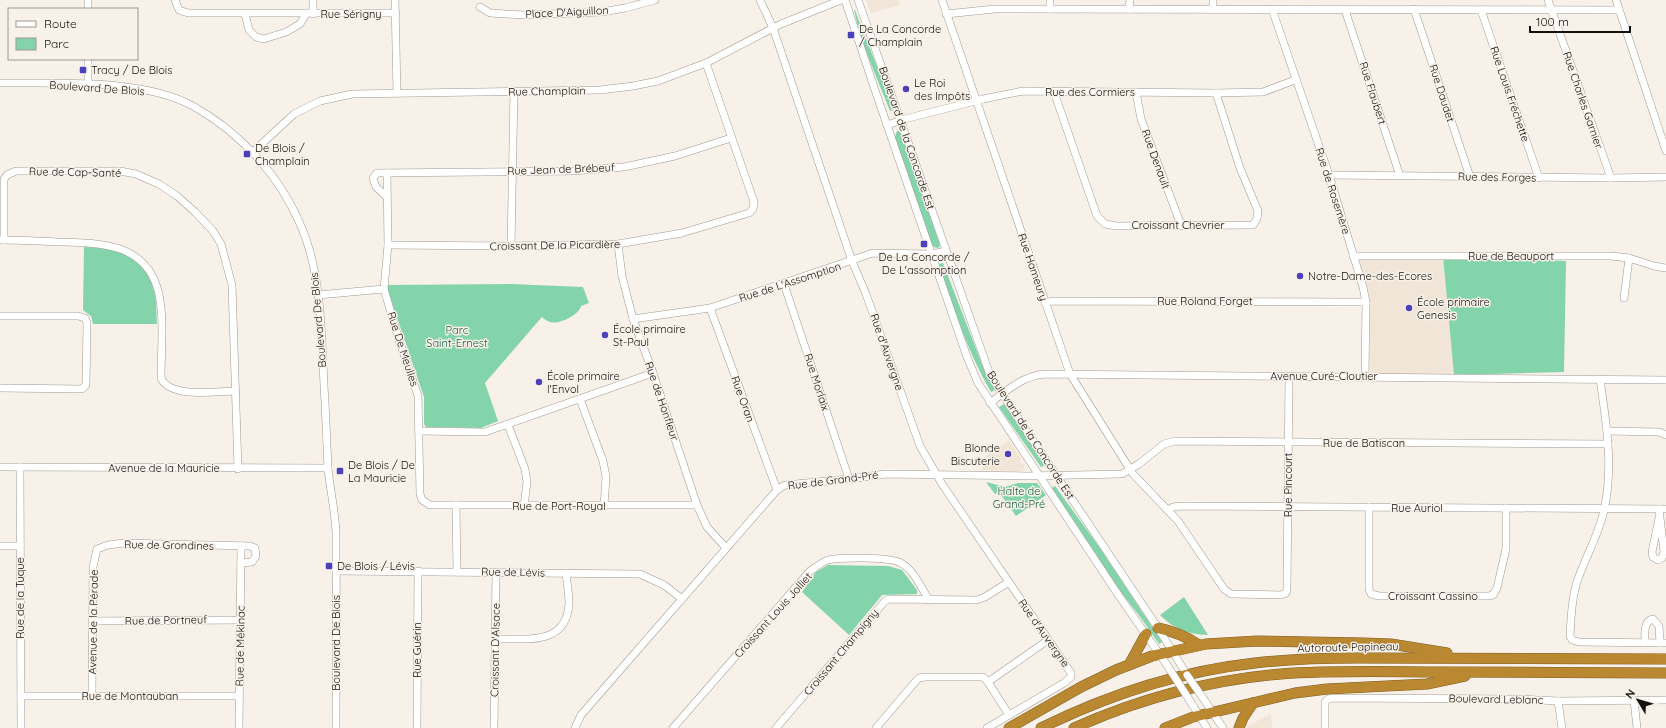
<svg xmlns="http://www.w3.org/2000/svg" width="1666" height="728" viewBox="0 0 1666 728" font-family="Quicksand,sans-serif">
  <style>
    .built { fill: #f0e5d6 }
    .green { fill: #83d4aa }
    .lines { fill: none; stroke-linecap: round; stroke-linejoin: round }
    .minor-casing { stroke: #9f9991; stroke-width: 8 }
    .highway-casing { stroke: #7f5f25; stroke-width: 11 }
    .minor { stroke: #fff; stroke-width: 7 }
    .highway { stroke: #b98831; stroke-width: 10 }
    .minor-bridge-casing { stroke: #9f9991; stroke-width: 8; stroke-linecap: butt }
    .minor-bridge { stroke: #fff; stroke-width: 7 }
    .poi-dot { fill: #4c41b8; stroke: #f8f1e9; stroke-width: 1.5 }
    .labels { text-anchor: middle; dominant-baseline: central; stroke-width: 3; stroke-linejoin: round; paint-order: stroke }
    .street-label { font-size: 11px; fill: #14120f; stroke: #f8f1e9 }
    .poi-label { font-size: 11px; fill: #14120f; stroke: #f8f1e9; text-anchor: start }
    .park-label { font-size: 11px; fill: #156041; stroke: #f8f1e9 }
  </style>
  <rect width="100%" height="100%" fill="#f8f1e9"/>
  <g class="built">
    <polygon points="866,0 899,0 900,5 871,13"/>
    <polygon points="1358,256 1443,256 1454,375 1370,374 1369,298"/>
    <polygon points="1009,440 1022,460 1020,461 1022,464 1025,464 1023,471 982,470 983,458"/>
    <polygon points="1271,714 1272,728 1246,728 1247,726"/>
  </g>
  <g class="green">
    <path d="M854 10H855C867 43 882 76 893 110L890 111 861 39Z"/>
    <polygon points="897,131 899,131 902,135 939,242 940,246 938,248 934,247 932,245 895,137"/>
    <path d="M84 247C118 248 149 257 155 296 157 305 156 315 157 324H93L91 316 83 310Z"/>
    <polygon points="1443,256 1566,261 1564,372 1454,375"/>
    <path d="M943 263 985 372 995 390 991 392C968 353 953 307 939 264Z"/>
    <path d="M511 284 583 287 589 303 581 306C579 315 559 325 550 322 547 321 544 319 542 317L485 383 498 421 481 428 426 427 424 424V397L386 285Z"/>
    <polygon points="1004,404 1045,465 1041,467 999,407"/>
    <polygon points="986,482 1005,487 1018,483 1037,483 1046,495 1016,516 999,492 995,494"/>
    <polygon points="1055,486 1100,548 1162,642 1159,644 1141,618 1120,591 1052,488"/>
    <polygon points="828,565 888,566 902,570 917,590 917,594 882,595 849,635 802,592 816,572"/>
    <path d="M1184 597 1208 635C1187 634 1174 629 1160 615Z"/>
  </g>
  <g class="lines">
    <g class="minor-casing">
      <g id="minor">
        <polyline points="88,0 88,9"/>
        <polyline points="175,0 179,10 188,13 396,13"/>
        <polyline points="395,0 397,93"/>
        <polyline points="760,0 773,28 852,261 866,294 920,446 942,484 1071,673 1071,677 1064,683 987,728"/>
        <polyline points="845,0 876,93 967,357 978,383 1117,593 1167,665"/>
        <polyline points="858,0 989,372 1002,394 1158,628 1187,675"/>
        <polyline points="942,0 1070,374 1133,474 1178,521 1224,589 1231,594 1281,595 1286,593 1287,590 1289,376"/>
        <polyline points="1213,0 1213,9"/>
        <polyline points="1548,0 1611,178"/>
        <polyline points="1616,0 1666,151"/>
        <polyline points="480,7 490,13 523,15 602,12 625,8 655,0"/>
        <polyline points="1050,9 1050,0"/>
        <polyline points="1129,9 1130,0"/>
        <polyline points="1272,9 1329,175 1363,287 1366,302 1365,377"/>
        <polyline points="1414,9 1470,177"/>
        <polyline points="1345,10 1400,176"/>
        <polyline points="1481,10 1539,178"/>
        <polyline points="245,14 249,30 256,37 264,39 286,32 300,24 306,14"/>
        <polyline points="313,14 313,0"/>
        <polyline points="946,14 995,9 1619,10"/>
        <polyline points="88,59 88,85"/>
        <path d="M0 83C58 84 141 78 193 106 241 133 280 176 301 226 324 279 321 346 325 402 326 424 327 446 328 468 330 489 335 511 336 532 336 542 336 553 336 563 337 618 336 673 336 728"/>
        <polyline points="1054,92 1097,216 1105,224 1116,226 1253,225 1257,219 1258,211 1240,168 1216,93"/>
        <polyline points="1136,92 1141,119 1181,225"/>
        <polyline points="887,125 905,119 983,99 1023,91 1216,93 1263,92 1295,80"/>
        <polyline points="253,152 294,114 320,101 352,94 600,90 633,86 658,81 706,63 781,24 841,0"/>
        <polyline points="387,173 388,245 384,289 398,337 418,396 420,494 422,500 430,505 697,505"/>
        <polyline points="1329,175 1611,178 1666,177"/>
        <polyline points="387,197 376,187 373,178 377,173 572,171 624,167 675,156 731,138"/>
        <path d="M0 240C20 240 39 241 58 242 97 243 143 242 157 287 165 312 161 351 161 378 171 399 215 391 236 391"/>
        <polyline points="4,240 4,179 7,175 16,171 120,171 136,174 159,184 177,196 195,212 213,231 221,244 232,285 238,469"/>
        <polyline points="618,244 622,276 633,319 653,373 697,505 707,527 726,548"/>
        <polyline points="388,245 511,246 618,244 682,233 749,213 753,209 754,202 706,63"/>
        <polyline points="511,246 514,92"/>
        <polyline points="1353,256 1611,256 1629,258 1654,266 1666,268"/>
        <polyline points="784,284 849,479"/>
        <polyline points="318,295 384,289"/>
        <polyline points="1624,298 1629,258"/>
        <polyline points="1045,303 1052,301 1366,302"/>
        <polyline points="710,308 777,490"/>
        <polyline points="0,316 78,316 85,318 87,323 86,385 82,389 0,388"/>
        <polyline points="633,319 710,308 873,253 932,254 946,251"/>
        <path d="M1600 379C1606 422 1614 467 1604 510 1599 534 1586 556 1578 579 1572 596 1571 617 1570 636L1572 640 1579 642 1666 643"/>
        <polyline points="580,399 603,461 606,477 604,506"/>
        <path d="M990 403C1006 391 1023 376 1044 374L1666 380"/>
        <polyline points="508,425 525,469 527,482 524,506"/>
        <polyline points="419,431 485,432 653,373"/>
        <polyline points="1608,431 1659,432 1666,435"/>
        <polyline points="0,467 328,468"/>
        <polyline points="20,467 21,728"/>
        <polyline points="456,505 457,572"/>
        <polyline points="1369,507 1369,589 1371,594 1379,596 1489,596 1493,595 1497,588 1506,549 1506,508"/>
        <polyline points="1168,510 1173,507 1180,506 1666,509"/>
        <polyline points="1659,518 1652,552 1653,557 1658,560 1662,558 1664,552 1659,509"/>
        <polyline points="0,546 20,546"/>
        <polyline points="336,571 640,574 664,585 682,599"/>
        <polyline points="93,621 240,620"/>
        <path d="M496 639C527 638 566 646 569 604 569 594 567 583 566 573"/>
        <path d="M1645 643C1645 635 1643 621 1653 619L1659 626 1660 643"/>
        <polyline points="988,682 1048,640"/>
        <polyline points="21,696 239,696"/>
        <polyline points="92,696 93,567 97,549 108,545 124,543 250,546 255,548 256,556 252,562 241,563"/>
        <polyline points="1634,700 1637,728"/>
        <polyline points="1205,701 1223,728"/>
        <polyline points="1558,701 1562,728"/>
        <polyline points="1192,704 1207,728"/>
        <polyline points="239,728 241,546"/>
        <polyline points="417,728 418,571"/>
        <polyline points="494,728 496,572"/>
        <polyline points="575,728 581,715 777,490 785,485 849,479 885,474 1028,476 1122,474 1139,464 1164,444 1175,441 1608,444"/>
        <path d="M673 728 810 571C815 568 822 562 828 560 841 557 891 557 901 563 914 570 922 589 929 600"/>
        <polyline points="776,728 885,601 889,599 977,600 985,597 1009,582"/>
        <polyline points="876,728 916,681 919,678 925,677 983,677 988,682 1009,715"/>
        <polyline points="1325,728 1325,702 1328,699 1333,698 1517,699 1558,701 1666,700"/>
      </g>
    </g>
    <g class="highway-casing">
      <g id="highway">
        <path d="M1158 628C1173 631 1187 637 1199 645"/>
        <polyline points="1129,665 1146,634"/>
        <polyline points="1009,728 1081,687 1116,670 1152,656 1206,644 1257,641 1363,643 1391,644 1447,653"/>
        <path d="M1041 728C1108 695 1181 671 1255 663 1289 659 1324 658 1358 658L1666 659"/>
        <path d="M1074 728C1139 699 1210 680 1281 674 1336 670 1390 672 1445 672 1519 672 1592 673 1666 673"/>
        <polyline points="1165,728 1193,717 1295,693 1327,689 1427,684 1465,676"/>
        <polyline points="1239,728 1243,718 1253,703"/>
      </g>
    </g>
    <use href="#minor" class="minor"/>
    <use href="#highway" class="highway"/>
    <g class="minor-bridge-casing">
      <g id="minor-bridge">
        <polyline points="1167,665 1192,704"/>
        <polyline points="1187,675 1205,701"/>
      </g>
    </g>
    <use href="#minor-bridge" class="minor-bridge"/>
  </g>
  <g class="poi-dot">
    <rect x="847" y="31" width="8" height="8" rx="2"/>
    <rect x="79" y="66" width="8" height="8" rx="2"/>
    <circle cx="906" cy="89" r="4"/>
    <rect x="243" y="150" width="8" height="8" rx="2"/>
    <rect x="920" y="240" width="8" height="8" rx="2"/>
    <circle cx="1300" cy="276" r="4"/>
    <circle cx="1409" cy="308" r="4"/>
    <circle cx="605" cy="335" r="4"/>
    <circle cx="539" cy="382" r="4"/>
    <circle cx="1008" cy="454" r="4"/>
    <rect x="336" y="467" width="8" height="8" rx="2"/>
    <rect x="325" y="562" width="8" height="8" rx="2"/>
  </g>
  <g class="labels">
    <g class="street-label">
      <text transform="translate(567 12) rotate(-3)">Place D'Aiguillon</text>
      <text x="351" y="14">Rue Sérigny</text>
      <text transform="translate(97 88) rotate(4)">Boulevard De Blois</text>
      <text transform="translate(547 91) rotate(-1)">Rue Champlain</text>
      <text x="1090" y="92">Rue des Cormiers</text>
      <text transform="translate(1373 93) rotate(72)">Rue Flaubert</text>
      <text transform="translate(1442 93) rotate(72)">Rue Daudet</text>
      <text transform="translate(1510 94) rotate(71)">Rue Louis Fréchette</text>
      <text transform="translate(1583 100) rotate(71)">Rue Charles Garnier</text>
      <text transform="translate(907 138) rotate(71)">Boulevard de la Concorde Est</text>
      <text transform="translate(1156 159) rotate(70)">Rue Denault</text>
      <text transform="translate(561 169) rotate(-2)">Rue Jean de Brébeuf</text>
      <text transform="translate(75 172) rotate(1)">Rue de Cap-Santé</text>
      <text transform="translate(1497 177) rotate(1)">Rue des Forges</text>
      <text transform="translate(1333 191) rotate(72)">Rue de Rosemère</text>
      <text x="1178" y="225">Croissant Chevrier</text>
      <text transform="translate(555 245) rotate(-1)">Croissant De la Picardière</text>
      <text x="1511" y="256">Rue de Beauport</text>
      <text transform="translate(1033 267) rotate(71)">Rue Hameury</text>
      <text transform="translate(790 282) rotate(-18)">Rue de L'Assomption</text>
      <text x="1205" y="301">Rue Roland Forget</text>
      <text transform="translate(318 320) rotate(-95)">Boulevard De Blois</text>
      <text transform="translate(403 349) rotate(72)">Rue De Meulles</text>
      <text transform="translate(887 352) rotate(71)">Rue d'Auvergne</text>
      <text x="1324" y="376">Avenue Curé-Cloutier</text>
      <text transform="translate(817 382) rotate(72)">Rue Morlaix</text>
      <text transform="translate(743 399) rotate(70)">Rue Oran</text>
      <text transform="translate(662 401) rotate(71)">Rue de Honfleur</text>
      <text transform="translate(1031 435) rotate(57)">Boulevard de la Concorde Est</text>
      <text x="1364" y="443">Rue de Batiscan</text>
      <text x="164" y="468">Avenue de la Mauricie</text>
      <text transform="translate(833 480) rotate(-7)">Rue de Grand-Pré</text>
      <text transform="translate(1288 485) rotate(-90)">Rue Pincourt</text>
      <text x="559" y="506">Rue de Port-Royal</text>
      <text x="1417" y="508">Rue Auriol</text>
      <text transform="translate(169 545) rotate(1)">Rue de Grondines</text>
      <text transform="translate(513 572) rotate(1)">Rue de Lévis</text>
      <text x="1433" y="596">Croissant Cassino</text>
      <text transform="translate(20 598) rotate(-90)">Rue de la Tuque</text>
      <text transform="translate(773 615) rotate(-48)">Croissant Louis Jolliet</text>
      <text transform="translate(166 620) rotate(-1)">Rue de Portneuf</text>
      <text transform="translate(93 622) rotate(-89)">Avenue de la Pérade</text>
      <text transform="translate(1044 633) rotate(55)">Rue d'Auvergne</text>
      <text transform="translate(336 643) rotate(-90)">Boulevard De Blois</text>
      <text transform="translate(240 646) rotate(-89)">Rue de Mékinac</text>
      <text transform="translate(1348 647) rotate(-1)">Autoroute Papineau</text>
      <text transform="translate(417 650) rotate(-90)">Rue Guérin</text>
      <text transform="translate(495 650) rotate(-89)">Croissant D'Alsace</text>
      <text transform="translate(841 652) rotate(-50)">Croissant Champigny</text>
      <text x="130" y="696">Rue de Montauban</text>
      <text transform="translate(1496 699) rotate(1)">Boulevard Leblanc</text>
    </g>
    <g class="poi-label">
      <text x="859" y="29">De La Concorde<tspan x="859" dy="13">/ Champlain</tspan></text>
      <text x="91" y="70">Tracy / De Blois</text>
      <text x="914" y="83">Le Roi<tspan x="914" dy="13">des Impôts</tspan></text>
      <text x="255" y="148">De Blois /<tspan x="255" dy="13">Champlain</tspan></text>
      <text x="924" y="257" text-anchor="middle">De La Concorde /<tspan x="924" dy="13">De L'assomption</tspan></text>
      <text x="1308" y="276">Notre-Dame-des-Ecores</text>
      <text x="1417" y="302">École primaire<tspan x="1417" dy="13">Genesis</tspan></text>
      <text x="613" y="329">École primaire<tspan x="613" dy="13">St-Paul</tspan></text>
      <text x="547" y="376">École primaire<tspan x="547" dy="13">l'Envol</tspan></text>
      <text x="1000" y="448" text-anchor="end">Blonde<tspan x="1000" dy="13">Biscuterie</tspan></text>
      <text x="348" y="465">De Blois / De<tspan x="348" dy="13">La Mauricie</tspan></text>
      <text x="337" y="566">De Blois / Lévis</text>
    </g>
    <g class="park-label">
      <text x="457" y="330">Parc<tspan x="457" dy="13">Saint-Ernest</tspan></text>
      <text x="1019" y="491">Halte de<tspan x="1019" dy="13">Grand-Pré</tspan></text>
    </g>
  </g>
  <rect x="8" y="8" width="130" height="52" fill="#f8f1e9" stroke="#9d9892"/>
  <rect x="16" y="21" width="20" height="6" fill="#ffffff" stroke="#9d9892"/>
  <text x="44" y="28" font-size="12" fill="#14120f">Route</text>
  <rect x="16" y="38" width="20" height="12" fill="#83d4aa" stroke="#9d9892"/>
  <text x="44" y="48" font-size="12" fill="#14120f">Parc</text>
  <g transform="translate(1638 700) rotate(308)" stroke="#f8f1e9" stroke-width="3" paint-order="stroke">
  <path d="M0-3L7 15L0 10L-7 15Z" fill="#14120f"/>
  <text y="-6" font-size="11" font-weight="bold" text-anchor="middle" fill="#14120f">N</text>
  </g>
  <path d="M1530 26v6h100v-6" fill="none" stroke="#14120f" stroke-width="2"/>
  <text x="1536" y="26" font-size="12" fill="#14120f" stroke="#f8f1e9" stroke-width="3" paint-order="stroke">100 m</text>
</svg>
